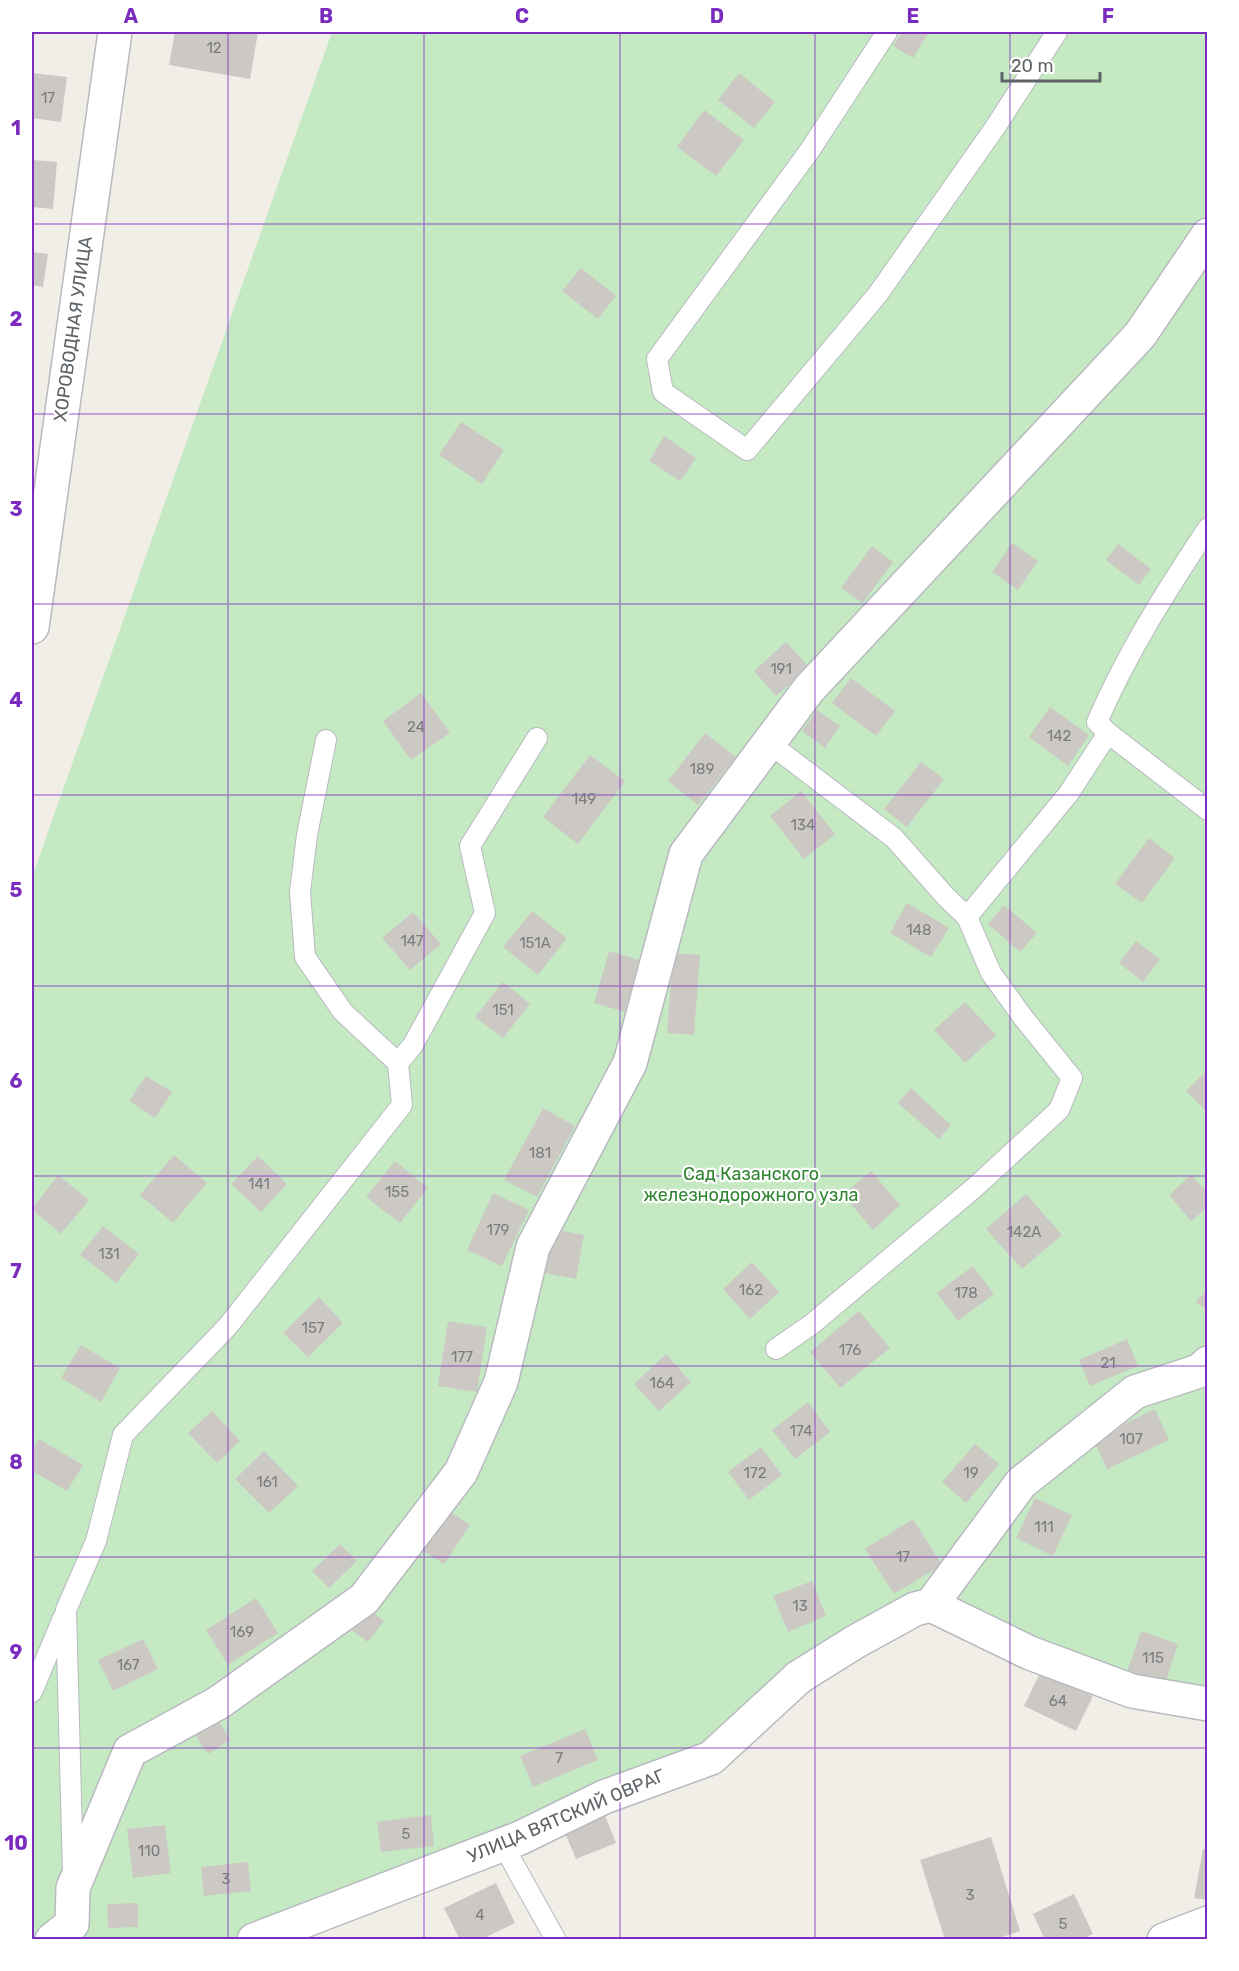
<svg xmlns="http://www.w3.org/2000/svg" width="1239" height="1971" viewBox="0 0 1239 1971" font-family="Rubik,sans-serif">
  <style>
    .green { fill: #c5eac3 }
    .building { fill: #ccc9c4 }
    .lines { fill: none; stroke-linecap: round; stroke-linejoin: round }
    .lane-casing { stroke: #b7babe; stroke-width: 22 }
    .street-casing { stroke: #b7babe; stroke-width: 36 }
    .lane { stroke: #fff; stroke-width: 20 }
    .street { stroke: #fff; stroke-width: 33 }
    .grid { fill: none; stroke: #7b2cbf; stroke-width: 1.5; stroke-opacity: 0.55 }
    .labels { text-anchor: middle; dominant-baseline: central; stroke-width: 4.5; stroke-linejoin: round; paint-order: stroke }
    .number-label { font-size: 15px; fill: #7a7c7f }
    .street-label { font-size: 18px; fill: #5e6368; stroke: #fff }
    .park-label { font-size: 18px; fill: #308530; stroke: #fff }
    .neatline { fill: none; stroke: #7b2cbf; stroke-width: 2 }
    .grid-label { font-size: 20px; text-anchor: middle; font-weight: bold; fill: #7b2cbf }
  </style>
  <rect width="100%" height="100%" fill="#f1eee7"/>
  <polygon class="green" points="332,32 1207,32 1207,1719 915,1609 711,1758 254,1940 32,1940 32,877"/>
  <g class="building">
    <polygon points="175,32 258,32 250,79 169,65"/>
    <polygon points="902,32 929,32 913,58 893,46"/>
    <polygon points="32,73 67,77 61,122 32,118"/>
    <polygon points="739,73 775,102 754,128 718,100"/>
    <polygon points="704,110 744,140 716,176 677,147"/>
    <polygon points="32,160 57,162 53,209 32,207"/>
    <polygon points="32,252 48,254 43,287 32,285"/>
    <polygon points="581,268 616,296 598,319 562,291"/>
    <polygon points="461,422 504,450 482,484 439,455"/>
    <polygon points="664,436 696,458 680,481 649,461"/>
    <polygon points="1012,543 1038,561 1018,590 992,572"/>
    <polygon points="1118,544 1151,569 1139,585 1106,560"/>
    <polygon points="872,546 893,562 863,603 841,588"/>
    <polygon points="786,642 809,667 776,696 754,671"/>
    <polygon points="851,678 895,711 876,736 832,703"/>
    <polygon points="421,693 450,733 411,760 383,721"/>
    <polygon points="1050,707 1089,735 1068,766 1029,737"/>
    <polygon points="817,710 840,726 825,748 802,731"/>
    <polygon points="705,733 736,757 698,805 668,781"/>
    <polygon points="590,755 625,781 578,844 543,817"/>
    <polygon points="921,762 944,779 907,827 884,809"/>
    <polygon points="801,791 835,834 804,859 770,816"/>
    <polygon points="1149,838 1175,858 1142,903 1115,884"/>
    <polygon points="907,903 949,928 931,957 890,933"/>
    <polygon points="1004,905 1037,933 1020,952 988,924"/>
    <polygon points="532,911 567,938 538,975 503,947"/>
    <polygon points="413,912 441,944 410,970 382,938"/>
    <polygon points="1136,941 1160,959 1143,982 1119,963"/>
    <polygon points="609,951 639,960 625,1012 594,1003"/>
    <polygon points="673,953 700,955 694,1035 667,1033"/>
    <polygon points="503,982 530,1004 503,1038 475,1017"/>
    <polygon points="965,1002 996,1035 965,1063 934,1030"/>
    <polygon points="1208,1069 1208,1113 1186,1091"/>
    <polygon points="146,1076 172,1092 155,1118 129,1101"/>
    <polygon points="911,1088 951,1125 939,1139 898,1103"/>
    <polygon points="543,1108 575,1126 537,1197 504,1180"/>
    <polygon points="174,1155 207,1183 173,1223 140,1195"/>
    <polygon points="258,1156 287,1184 261,1212 231,1184"/>
    <polygon points="395,1161 428,1188 400,1223 366,1197"/>
    <polygon points="871,1171 900,1205 873,1230 843,1195"/>
    <polygon points="58,1175 89,1200 61,1234 32,1209"/>
    <polygon points="1191,1175 1208,1193 1208,1207 1191,1221 1169,1195"/>
    <polygon points="493,1193 529,1210 502,1266 467,1250"/>
    <polygon points="1026,1194 1062,1235 1022,1269 986,1229"/>
    <polygon points="103,1226 139,1254 116,1283 80,1255"/>
    <polygon points="552,1229 584,1235 576,1279 544,1273"/>
    <polygon points="752,1262 779,1292 750,1319 723,1289"/>
    <polygon points="973,1266 994,1294 958,1321 937,1293"/>
    <polygon points="1208,1288 1208,1311 1196,1302"/>
    <polygon points="319,1297 343,1323 308,1357 283,1333"/>
    <polygon points="859,1311 890,1348 840,1388 810,1352"/>
    <polygon points="448,1321 487,1327 477,1392 438,1386"/>
    <polygon points="1127,1339 1138,1366 1090,1386 1079,1360"/>
    <polygon points="81,1345 120,1368 101,1402 61,1378"/>
    <polygon points="666,1354 691,1382 659,1411 634,1384"/>
    <polygon points="808,1402 830,1432 795,1459 772,1430"/>
    <polygon points="1155,1409 1169,1440 1107,1469 1093,1439"/>
    <polygon points="212,1411 240,1441 217,1463 188,1433"/>
    <polygon points="39,1439 83,1465 67,1491 32,1471 32,1452"/>
    <polygon points="975,1444 999,1464 966,1503 942,1482"/>
    <polygon points="761,1447 782,1475 749,1500 728,1472"/>
    <polygon points="264,1451 298,1486 269,1513 235,1479"/>
    <polygon points="1035,1498 1072,1515 1053,1556 1016,1538"/>
    <polygon points="445,1508 470,1525 444,1564 419,1548"/>
    <polygon points="913,1519 942,1565 894,1594 865,1549"/>
    <polygon points="340,1544 357,1561 329,1588 312,1571"/>
    <polygon points="812,1581 826,1616 788,1632 773,1596"/>
    <polygon points="256,1598 278,1633 228,1665 206,1630"/>
    <polygon points="366,1607 384,1621 368,1642 349,1628"/>
    <polygon points="1141,1631 1178,1644 1165,1684 1127,1672"/>
    <polygon points="143,1639 158,1669 113,1691 98,1660"/>
    <polygon points="1041,1671 1093,1696 1076,1731 1024,1706"/>
    <polygon points="218,1720 230,1740 208,1754 195,1735"/>
    <polygon points="585,1729 598,1760 533,1787 520,1756"/>
    <polygon points="601,1805 616,1843 576,1859 560,1821"/>
    <polygon points="431,1815 434,1846 381,1852 377,1822"/>
    <polygon points="165,1825 171,1873 133,1878 127,1829"/>
    <polygon points="991,1837 1020,1931 993,1940 945,1940 920,1860"/>
    <polygon points="1203,1849 1208,1850 1208,1900 1194,1898"/>
    <polygon points="248,1862 251,1891 204,1896 201,1867"/>
    <polygon points="496,1883 515,1923 480,1940 460,1940 444,1908"/>
    <polygon points="1074,1894 1093,1934 1080,1940 1045,1940 1033,1914"/>
    <polygon points="138,1903 138,1927 108,1928 107,1904"/>
  </g>
  <g class="lines">
    <g class="lane-casing">
      <g id="lane">
        <polyline points="887,32 810,150 657,359 663,392 747,450 878,294 994,129 1057,32"/>
        <path d="M1108 733 1097 722C1127 653 1166 591 1208 528"/>
        <polyline points="326,740 307,835 300,892 305,957 343,1012 398,1063"/>
        <polyline points="769,743 894,838 946,897 967,917 991,973 1022,1016 1072,1078 1059,1110 974,1188 812,1324 776,1349"/>
        <polyline points="967,917 1069,793 1108,733 1208,810"/>
        <polyline points="32,1692 63,1618"/>
        <polyline points="503,1845 556,1940"/>
        <polyline points="73,1873 66,1610 96,1541 123,1435 228,1326 402,1105 398,1063 413,1045 485,913 470,846 537,738"/>
      </g>
    </g>
    <g class="street-casing">
      <g id="street">
        <polyline points="32,627 115,32"/>
        <polyline points="931,1605 1030,1653 1132,1691 1208,1704"/>
        <polyline points="52,1940 72,1924 73,1888 130,1751 218,1703 364,1599 461,1472 501,1382 533,1247 630,1063 686,854 809,689 1140,335 1208,235"/>
        <polyline points="254,1940 520,1838 604,1797 711,1758 799,1677 855,1642 915,1609 931,1605 1021,1483 1135,1392 1199,1371 1208,1363"/>
        <polyline points="1164,1940 1208,1923"/>
      </g>
    </g>
    <use href="#lane" class="lane"/>
    <use href="#street" class="street"/>
  </g>
  <path class="grid" d="M228 32V1940M424 32V1940M620 32V1940M815 32V1940M1010 32V1940M32 224H1208M32 414H1208M32 604H1208M32 795H1208M32 986H1208M32 1176H1208M32 1366H1208M32 1557H1208M32 1748H1208"/>
  <g class="labels">
    <g class="number-label">
      <text x="214" y="48">12</text>
      <text x="48" y="98">17</text>
      <text x="781" y="669">191</text>
      <text x="416" y="727">24</text>
      <text x="1059" y="736">142</text>
      <text x="702" y="769">189</text>
      <text x="584" y="799">149</text>
      <text x="803" y="825">134</text>
      <text x="919" y="930">148</text>
      <text x="412" y="941">147</text>
      <text x="535" y="943">151А</text>
      <text x="503" y="1010">151</text>
      <text x="540" y="1153">181</text>
      <text x="259" y="1184">141</text>
      <text x="397" y="1192">155</text>
      <text x="498" y="1230">179</text>
      <text x="1024" y="1232">142А</text>
      <text x="109" y="1254">131</text>
      <text x="751" y="1290">162</text>
      <text x="966" y="1293">178</text>
      <text x="313" y="1328">157</text>
      <text x="850" y="1350">176</text>
      <text x="462" y="1357">177</text>
      <text x="1108" y="1363">21</text>
      <text x="662" y="1383">164</text>
      <text x="801" y="1431">174</text>
      <text x="1131" y="1439">107</text>
      <text x="755" y="1473">172</text>
      <text x="971" y="1473">19</text>
      <text x="267" y="1482">161</text>
      <text x="1044" y="1527">111</text>
      <text x="903" y="1557">17</text>
      <text x="800" y="1606">13</text>
      <text x="242" y="1632">169</text>
      <text x="1153" y="1658">115</text>
      <text x="128" y="1665">167</text>
      <text x="1058" y="1701">64</text>
      <text x="559" y="1758">7</text>
      <text x="406" y="1834">5</text>
      <text x="149" y="1851">110</text>
      <text x="226" y="1879">3</text>
      <text x="970" y="1895">3</text>
      <text x="480" y="1915">4</text>
      <text x="1063" y="1924">5</text>
    </g>
    <g class="street-label">
      <text transform="translate(73 329) rotate(-82)">ХОРОВОДНАЯ УЛИЦА</text>
      <text transform="translate(566 1816) rotate(-23)">УЛИЦА ВЯТСКИЙ ОВРАГ</text>
    </g>
    <g class="park-label">
      <text x="751" y="1174">Сад Казанского<tspan x="751" dy="21">железнодорожного узла</tspan></text>
    </g>
  </g>
  <rect width="1239" height="1971" fill="none" stroke="#ffffff" stroke-width="66"/>
  <path d="M1002 72v9h98v-9" fill="none" stroke="#5e6368" stroke-width="3"/>
  <text x="1011" y="72" font-size="18" fill="#5e6368" stroke="#ffffff" stroke-width="4.5" paint-order="stroke">20 m</text>
  <rect x="33" y="33" width="1173" height="1905" class="neatline"/>
  <g class="grid-label">
    <text x="131" y="23">A</text>
    <text x="326" y="23">B</text>
    <text x="522" y="23">C</text>
    <text x="717" y="23">D</text>
    <text x="913" y="23">E</text>
    <text x="1108" y="23">F</text>
    <text x="16" y="135">1</text>
    <text x="16" y="326">2</text>
    <text x="16" y="516">3</text>
    <text x="16" y="707">4</text>
    <text x="16" y="897">5</text>
    <text x="16" y="1088">6</text>
    <text x="16" y="1278">7</text>
    <text x="16" y="1469">8</text>
    <text x="16" y="1659">9</text>
    <text x="16" y="1850">10</text>
  </g>
</svg>
